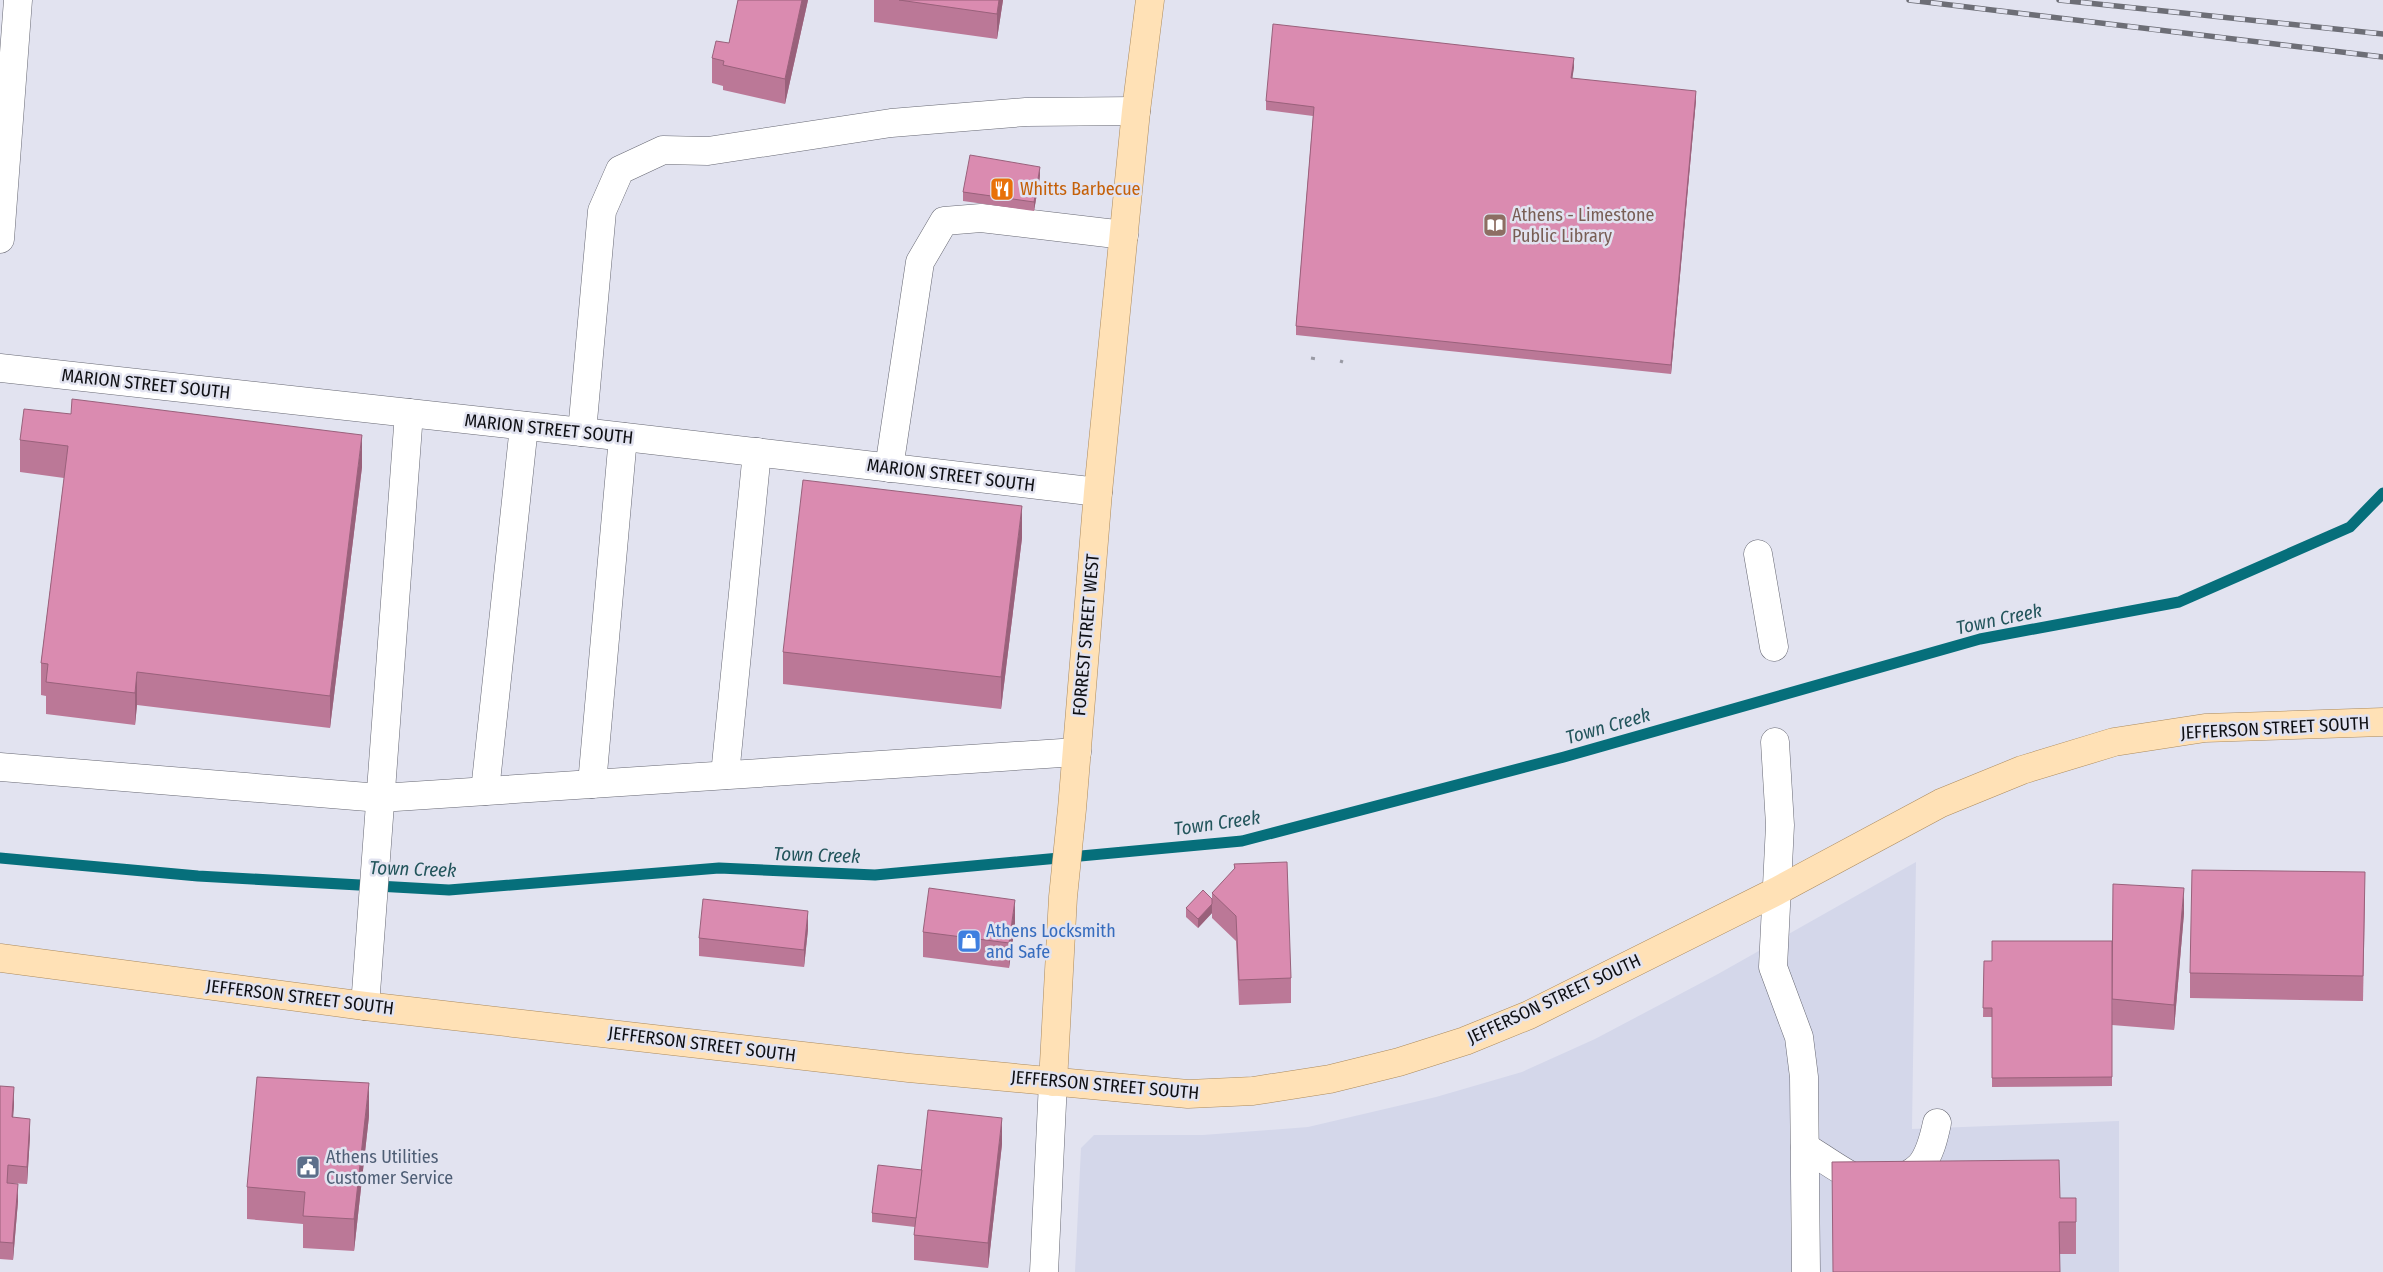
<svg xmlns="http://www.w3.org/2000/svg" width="2383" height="1272" viewBox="0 0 2383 1272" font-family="'Fira Sans Condensed',sans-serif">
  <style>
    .built { fill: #d4d7ea }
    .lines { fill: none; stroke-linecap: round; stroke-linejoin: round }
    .stream { stroke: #066f7b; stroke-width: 11 }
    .minor-casing { stroke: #676873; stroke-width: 29 }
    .major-casing { stroke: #ab8a5d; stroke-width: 29 }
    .path { stroke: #999aa4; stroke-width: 3; stroke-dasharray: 4 4; stroke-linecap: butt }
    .minor { stroke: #fff; stroke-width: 28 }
    .major { stroke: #ffe1b6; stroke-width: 28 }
    .rail-casing { stroke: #6d6e76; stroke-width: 5.5 }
    .rail { stroke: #e2e3f0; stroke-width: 4; stroke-dasharray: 11; stroke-linecap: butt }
    .wall { fill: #bb7897 }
    .shaded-wall { fill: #99617b }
    .building { fill: #da8bb0; stroke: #99617b }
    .labels { text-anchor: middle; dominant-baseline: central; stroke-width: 5; stroke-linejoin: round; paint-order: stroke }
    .food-label { font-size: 18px; fill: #c56008; stroke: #e2e3f0; text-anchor: start }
    .education-label { font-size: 18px; fill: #785e54; stroke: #e2e3f0; text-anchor: start }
    .street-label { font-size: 18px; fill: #0e0f13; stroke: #e2e3f0 }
    .shop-label { font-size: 18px; fill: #366cbe; stroke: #e2e3f0; text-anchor: start }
    .service-label { font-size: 18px; fill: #4e5e75; stroke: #e2e3f0; text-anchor: start }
    .water-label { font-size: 19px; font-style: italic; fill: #23555c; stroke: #e2e3f0 }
  </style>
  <rect width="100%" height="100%" fill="#e2e3f0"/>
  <polygon class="built" points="1916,862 1912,1129 2119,1121 2119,1272 1075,1272 1081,1148 1094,1135 1203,1135 1308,1127 1436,1097 1522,1072 1595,1039 1718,974"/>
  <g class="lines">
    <polyline class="stream" points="0,858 198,876 449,890 719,868 875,875 1242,841 1564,757 1980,639 2179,602 2350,527 2383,493"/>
    <g class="minor-casing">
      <g id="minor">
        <polyline points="0,239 18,0"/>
        <polyline points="0,368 582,432 1098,492"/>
        <polyline points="582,432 602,211 620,170 663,150 708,151 891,123 1026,112 1136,111"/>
        <polyline points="889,468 920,262 944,221 981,218 1124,235"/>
        <polyline points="1758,554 1774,647"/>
        <polyline points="1775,742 1780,825 1773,967 1799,1037 1804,1077 1806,1272"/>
        <polyline points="0,767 380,798 1077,752"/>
        <polyline points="725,775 757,452"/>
        <polyline points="592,784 623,437"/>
        <polyline points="485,791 524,426"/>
        <polyline points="365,1006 409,413"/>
        <path d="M1805 1147C1817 1154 1846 1175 1858 1179 1878 1185 1905 1181 1920 1166 1930 1155 1934 1137 1937 1123"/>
        <polyline points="1044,1272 1053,1082"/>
      </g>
    </g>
    <g class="major-casing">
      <g id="major">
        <polyline points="0,958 365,1006 909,1068 1188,1094 1253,1091 1330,1079 1399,1062 1465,1041 1529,1015 1777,891 1941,803 2022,770 2114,742 2205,728 2383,722"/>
        <polyline points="1053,1082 1063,897 1072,809 1098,492 1136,111 1150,0"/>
      </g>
    </g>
    <g class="path">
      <polyline points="1311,358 1317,359"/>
      <polyline points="1340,361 1343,362"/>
    </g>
    <use href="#minor" class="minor"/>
    <use href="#major" class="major"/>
    <g class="rail-casing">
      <g id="rail">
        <polyline points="1909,0 2383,57"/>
        <polyline points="2059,0 2383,34"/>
      </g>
    </g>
    <use href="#rail" class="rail"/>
  </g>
  <g class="wall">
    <polygon points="738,0 808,0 785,104 723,90 723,86 712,83 712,58 729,43"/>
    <polygon points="874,0 1003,0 997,39 874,22"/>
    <polygon points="1574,67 1572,79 1696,100 1671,374 1296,335 1296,326 1313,116 1266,110 1266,101"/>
    <polygon points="1040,176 1034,211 963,201 963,192"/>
    <polygon points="20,440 362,467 330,728 137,705 135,725 46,714 46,696 41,695 41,663 64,478 20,472"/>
    <polygon points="1022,538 1001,709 783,684 783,652"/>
    <polygon points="1234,864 1291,978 1291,1003 1239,1005 1236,941 1212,918 1212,913 1198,928 1186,917 1186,908 1212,899 1212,893 1234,870"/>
    <polygon points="2113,884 2184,913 2174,1030 2112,1025"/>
    <polygon points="2365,898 2363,1001 2190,998 2190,973"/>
    <polygon points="1015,925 1009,968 923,957 923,932"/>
    <polygon points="808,929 804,967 699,956 699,938"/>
    <polygon points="2112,941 2112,1086 1992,1087 1992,1017 1983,1017 1984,961 1992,961"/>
    <polygon points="0,1086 14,1104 13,1117 30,1136 27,1184 8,1183 18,1201 13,1260 0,1259"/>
    <polygon points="369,1116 354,1251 303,1248 303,1224 247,1219 247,1187"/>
    <polygon points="1002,1144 988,1268 914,1260 914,1235 915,1227 872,1222 872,1213 922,1170"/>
    <polygon points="2060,1198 2076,1222 2076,1254 2060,1254 1833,1272"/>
  </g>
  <g class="shaded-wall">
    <polygon points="802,0 808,0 785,104 785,79"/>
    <polygon points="999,0 1003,0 997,39 997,14"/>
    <polygon points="1574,58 1574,67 1571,87 1571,78"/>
    <polygon points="1696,91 1696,100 1671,374 1671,365"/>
    <polygon points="1040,167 1040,176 1034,211 1034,202"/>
    <polygon points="362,435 362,467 330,728 330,696"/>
    <polygon points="1022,506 1022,538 1001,709 1001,677"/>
    <polygon points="137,672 137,705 135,725 135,693"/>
    <polygon points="2184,888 2184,913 2174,1030 2174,1005"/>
    <polygon points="1015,900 1015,925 1009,968 1009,943"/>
    <polygon points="1212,904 1212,913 1198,928 1198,919"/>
    <polygon points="808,911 808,929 804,967 804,950"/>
    <polygon points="369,1083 369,1116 354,1251 354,1219"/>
    <polygon points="14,1087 14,1104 12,1134 12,1117"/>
    <polygon points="1002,1118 1002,1144 988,1268 988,1243"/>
    <polygon points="30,1119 30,1136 27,1184 27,1167"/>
    <polygon points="18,1184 18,1201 13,1260 13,1243"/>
  </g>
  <g class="building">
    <polygon points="738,0 802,0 785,79 723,65 724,61 712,58 716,41 729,43"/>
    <polygon points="899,0 999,0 997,14"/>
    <polygon points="1273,24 1574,58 1571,78 1696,91 1671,365 1296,326 1314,107 1266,101"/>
    <polygon points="970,155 1040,167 1034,202 963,192"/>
    <polygon points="72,399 362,435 330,696 137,672 135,693 46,682 48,664 41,663 68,446 20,440 24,409 71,414"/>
    <polygon points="803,480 1022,506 1001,677 783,652"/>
    <polygon points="1287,862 1291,978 1239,980 1236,916 1212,893 1235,868 1234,864"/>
    <polygon points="2192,870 2365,872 2363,976 2190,973"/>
    <polygon points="2113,884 2184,888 2174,1005 2112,999"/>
    <polygon points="929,888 1015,900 1009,943 923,932"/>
    <polygon points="1203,890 1212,899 1212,904 1198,919 1186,908"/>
    <polygon points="703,899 808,911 804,950 699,938"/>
    <polygon points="1992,941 2112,941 2112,1077 1992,1078 1992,1008 1983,1008 1984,961 1992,961"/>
    <polygon points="257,1077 369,1083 354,1219 303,1216 305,1192 247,1187"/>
    <polygon points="0,1086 14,1087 12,1117 30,1119 27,1167 8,1165 7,1183 18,1184 13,1243 0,1242"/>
    <polygon points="928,1110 1002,1118 988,1243 914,1235"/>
    <polygon points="2059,1160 2060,1198 2076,1198 2076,1222 2059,1222 2060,1272 1833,1272 1832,1162"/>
    <polygon points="878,1165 922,1170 916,1218 872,1213"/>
  </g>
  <defs>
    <g id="restaurant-square" transform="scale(1.25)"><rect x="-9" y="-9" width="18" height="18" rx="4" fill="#e8710a" stroke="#e2e3f0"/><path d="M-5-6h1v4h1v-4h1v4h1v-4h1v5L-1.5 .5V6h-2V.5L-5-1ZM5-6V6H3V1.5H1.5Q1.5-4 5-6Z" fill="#fff"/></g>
    <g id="library-square" transform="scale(1.25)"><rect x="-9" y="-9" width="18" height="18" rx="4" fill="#8d6e63" stroke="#e2e3f0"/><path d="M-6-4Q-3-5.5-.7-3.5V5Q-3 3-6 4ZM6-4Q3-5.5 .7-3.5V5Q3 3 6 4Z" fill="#fff"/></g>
    <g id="shop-square" transform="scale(1.25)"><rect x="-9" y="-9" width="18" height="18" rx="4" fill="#3f7fe0" stroke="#e2e3f0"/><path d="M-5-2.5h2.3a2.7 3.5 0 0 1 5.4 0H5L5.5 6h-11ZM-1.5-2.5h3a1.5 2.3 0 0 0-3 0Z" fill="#fff"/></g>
    <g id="civic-square" transform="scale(1.25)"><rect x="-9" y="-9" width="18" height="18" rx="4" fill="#5c6f8a" stroke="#e2e3f0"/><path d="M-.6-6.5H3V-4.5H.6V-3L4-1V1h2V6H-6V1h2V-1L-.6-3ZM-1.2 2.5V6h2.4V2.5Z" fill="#fff"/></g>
  </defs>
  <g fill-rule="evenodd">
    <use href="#restaurant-square" x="1002" y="189"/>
    <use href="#library-square" x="1495" y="225"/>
    <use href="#shop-square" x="969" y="941"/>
    <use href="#civic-square" x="308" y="1167"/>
  </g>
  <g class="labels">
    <g class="food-label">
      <text x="1020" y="189">Whitts Barbecue</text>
    </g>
    <g class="education-label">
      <text x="1512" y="215">Athens - Limestone<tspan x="1512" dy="21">Public Library</tspan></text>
    </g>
    <g class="street-label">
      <text transform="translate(146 384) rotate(6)">MARION STREET SOUTH</text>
      <text transform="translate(549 429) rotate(6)">MARION STREET SOUTH</text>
      <text transform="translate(951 475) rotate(7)">MARION STREET SOUTH</text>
      <text transform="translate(1086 635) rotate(-85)">FORREST STREET WEST</text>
      <text transform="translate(2275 728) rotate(-3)">JEFFERSON STREET SOUTH</text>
      <text transform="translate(300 997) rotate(7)">JEFFERSON STREET SOUTH</text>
      <text transform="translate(1554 999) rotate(-25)">JEFFERSON STREET SOUTH</text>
      <text transform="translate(702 1044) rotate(7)">JEFFERSON STREET SOUTH</text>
      <text transform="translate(1105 1085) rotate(5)">JEFFERSON STREET SOUTH</text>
    </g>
    <g class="shop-label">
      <text x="986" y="931">Athens Locksmith<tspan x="986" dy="21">and Safe</tspan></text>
    </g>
    <g class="service-label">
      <text x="326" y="1157">Athens Utilities<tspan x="326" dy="21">Customer Service</tspan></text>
    </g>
    <g class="water-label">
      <text transform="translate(1999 619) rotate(-12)">Town Creek</text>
      <text transform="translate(1608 726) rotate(-16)">Town Creek</text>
      <text transform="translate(1217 823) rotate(-8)">Town Creek</text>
      <text transform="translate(817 855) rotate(2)">Town Creek</text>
      <text transform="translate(413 869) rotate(2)">Town Creek</text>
    </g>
  </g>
</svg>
